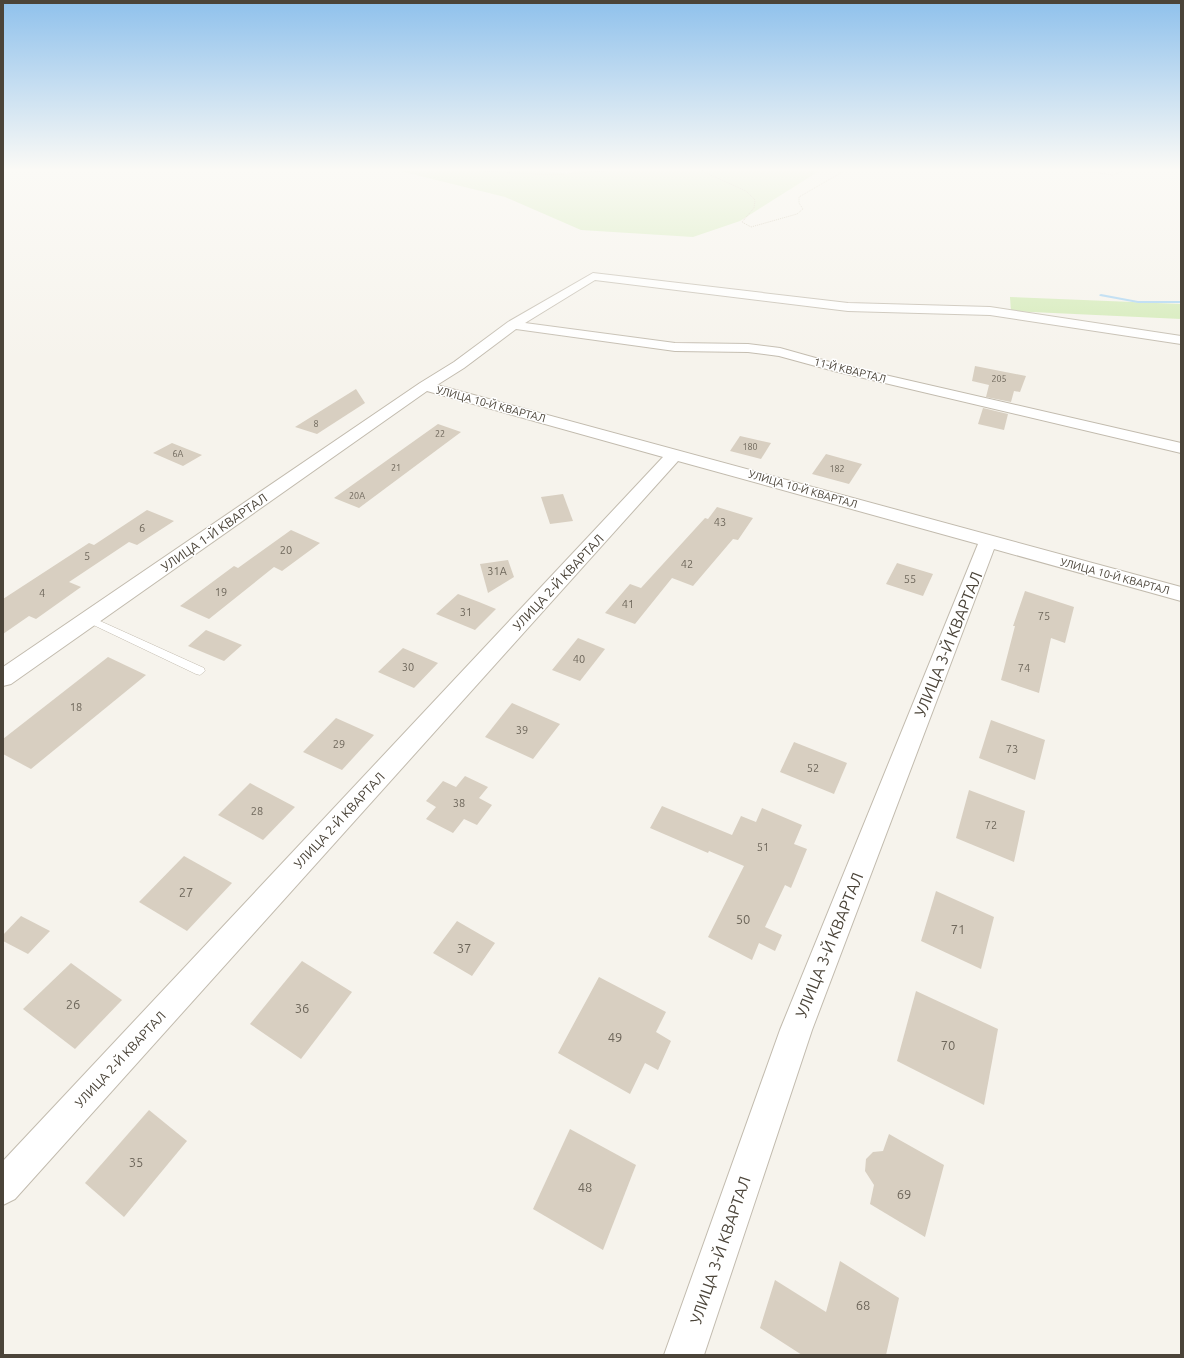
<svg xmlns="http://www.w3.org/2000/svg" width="1184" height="1358" viewBox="0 0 1184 1358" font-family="Ubuntu,sans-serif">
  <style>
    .green { fill: #d2eab5 }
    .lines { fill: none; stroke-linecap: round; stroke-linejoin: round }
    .stream { fill: #a9d4f2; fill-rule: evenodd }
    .building { fill: #d8cfc1 }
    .service-casing { stroke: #c2bbae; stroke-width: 1 }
    .minor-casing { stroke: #c2bbae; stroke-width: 2 }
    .path { stroke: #c4b79f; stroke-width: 1; stroke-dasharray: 1 1; stroke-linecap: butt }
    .service { fill: #fff; fill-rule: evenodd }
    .minor { fill: #fff; fill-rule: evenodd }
    .labels { text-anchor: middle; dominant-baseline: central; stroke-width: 3; stroke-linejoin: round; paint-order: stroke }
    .far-number-label { font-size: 9px; fill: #6e675b }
    .far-street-label { font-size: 11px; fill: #4b4439; stroke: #fff }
    .number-label { font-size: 11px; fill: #6e675b }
    .street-label { font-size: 13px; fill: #4b4439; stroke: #fff }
    .near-number-label { font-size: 13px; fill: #6e675b }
    .near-street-label { font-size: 16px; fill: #4b4439; stroke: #fff }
  </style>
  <rect width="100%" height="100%" fill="#f6f3ec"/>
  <g class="green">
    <polygon points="400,171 547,171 568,174 574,171 819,171 740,221 693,237 581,230 505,197"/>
    <polygon points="1010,297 1181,304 1181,319 1011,311"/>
  </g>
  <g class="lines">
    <polygon class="stream" points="1101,294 1138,301 1181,301 1181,303 1138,303 1100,296 1099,295"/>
  </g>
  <g class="building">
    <polygon points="975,366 1026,376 1020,392 1014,391 1011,402 986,397 989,385 972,381"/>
    <polygon points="356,389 365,403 317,434 295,427"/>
    <polygon points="983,408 1008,414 1004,430 978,424"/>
    <polygon points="438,424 461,432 359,508 334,498"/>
    <polygon points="740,436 771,443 761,459 730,451"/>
    <polygon points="172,443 202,455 183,466 153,453"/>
    <polygon points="826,454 862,464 849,484 812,474"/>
    <polygon points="563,494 573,521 550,524 541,497"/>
    <polygon points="717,507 753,518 738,540 733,539 693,586 672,578 635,624 605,613 630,584 641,588 705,518 708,519"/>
    <polygon points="147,510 174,521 137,545 129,542 69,582 81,587 36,619 29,616 3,634 3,599 89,543 94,545"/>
    <polygon points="291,530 320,543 282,571 274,567 209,619 180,606 234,566 238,568"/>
    <polygon points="508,560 514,577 488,593 480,564"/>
    <polygon points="897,563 933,574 923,596 886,584"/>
    <polygon points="1025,591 1074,607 1065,643 1051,638 1039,693 1001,680 1015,626 1013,626"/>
    <polygon points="458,594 479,602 496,609 475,630 436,614"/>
    <polygon points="206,630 242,645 224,661 188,646"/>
    <polygon points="578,638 605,649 580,681 552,670"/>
    <polygon points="403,648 438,663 414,688 378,672"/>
    <polygon points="108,657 146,675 31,769 3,754 3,739"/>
    <polygon points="512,703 560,724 533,759 485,737"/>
    <polygon points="336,718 374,735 342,770 303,752"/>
    <polygon points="991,720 1045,740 1035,780 979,758"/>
    <polygon points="794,742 847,763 834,794 780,772"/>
    <polygon points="465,776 488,787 479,798 492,805 477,825 464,819 453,833 426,819 436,807 426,801 443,781 456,787"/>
    <polygon points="250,783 295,807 263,840 218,815"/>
    <polygon points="969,790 1025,811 1014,862 956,838"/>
    <polygon points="662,806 732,835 741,816 756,822 762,808 802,825 794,844 807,849 791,888 785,885 765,927 782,935 775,951 759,943 752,960 708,937 744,866 709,851 708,853 650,828"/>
    <polygon points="184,856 232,883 187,931 139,902"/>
    <polygon points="936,891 994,917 981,969 921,941"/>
    <polygon points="21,916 50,931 28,954 3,941 3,935"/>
    <polygon points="457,921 495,943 472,976 433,953"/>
    <polygon points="302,961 352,992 301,1059 250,1024"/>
    <polygon points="71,963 122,1000 75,1049 23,1009"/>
    <polygon points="599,977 666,1012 656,1032 671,1041 658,1070 645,1063 630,1094 558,1053"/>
    <polygon points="916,991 998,1029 984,1105 897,1061"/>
    <polygon points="149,1110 187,1141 124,1217 85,1183"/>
    <polygon points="570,1129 636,1165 603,1250 533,1209"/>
    <polygon points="889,1134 944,1165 925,1237 870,1204 874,1185 865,1171 866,1159 873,1152 883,1151"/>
    <polygon points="840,1261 899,1298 886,1355 802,1355 760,1328 775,1280 826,1312"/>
  </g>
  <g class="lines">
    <g class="service-casing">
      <polygon id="service" points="89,616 204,668 205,671 200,675 196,674 85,621 84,619 85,617"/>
    </g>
    <g class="minor-casing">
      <polygon id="minor" points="593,273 848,303 990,307 1181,336 1181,344 990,315 848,311 595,280 525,323 675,343 748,344 780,348 837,364 1181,443 1181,453 834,371 779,356 748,352 675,351 516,329 464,368 437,385 1181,587 1181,601 994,549 812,1030 704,1355 664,1355 780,1030 978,544 678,461 15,1199 3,1205 3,1161 663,457 427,391 11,684 3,686 3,667 420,383 454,362 508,322"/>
    </g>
    <g class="path">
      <polyline points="483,171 551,175 606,171"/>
      <polyline points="702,171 746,191 755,200 754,208 742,222 751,227 797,214 803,209 799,203 799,197 844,171"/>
      <polyline points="1084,171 1113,175 1123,171"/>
    </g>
    <use href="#service" class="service"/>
    <use href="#minor" class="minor"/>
  </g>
  <linearGradient id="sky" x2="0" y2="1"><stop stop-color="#8fc1ec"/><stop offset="0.47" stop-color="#fbfaf6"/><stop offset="1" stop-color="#fbfaf6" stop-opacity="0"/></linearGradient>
  <rect width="1184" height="361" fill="url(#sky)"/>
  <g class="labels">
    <g class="far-number-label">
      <text x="999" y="379">205</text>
      <text x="316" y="424">8</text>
      <text x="440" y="434">22</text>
      <text x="750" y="447">180</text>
      <text x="178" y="454">6А</text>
      <text x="396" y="468">21</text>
      <text x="837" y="469">182</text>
      <text x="357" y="496">20А</text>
    </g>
    <g class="far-street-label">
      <text transform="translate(850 370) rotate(14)">11-Й КВАРТАЛ</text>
      <text transform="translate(491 404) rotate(15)">УЛИЦА 10-Й КВАРТАЛ</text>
      <text transform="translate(803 489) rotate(16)">УЛИЦА 10-Й КВАРТАЛ</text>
      <text transform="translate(1115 576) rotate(15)">УЛИЦА 10-Й КВАРТАЛ</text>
    </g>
    <g class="number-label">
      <text x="720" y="522">43</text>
      <text x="142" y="528">6</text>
      <text x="286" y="550">20</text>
      <text x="87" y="556">5</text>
      <text x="687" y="564">42</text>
      <text x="497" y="571">31А</text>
      <text x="910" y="579">55</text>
      <text x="221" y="592">19</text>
      <text x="42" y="593">4</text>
      <text x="628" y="604">41</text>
      <text x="466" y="612">31</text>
      <text x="1044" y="616">75</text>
      <text x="579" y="659">40</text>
      <text x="408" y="667">30</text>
      <text x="1024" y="668">74</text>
      <text x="76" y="707">18</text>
      <text x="522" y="730">39</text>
      <text x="339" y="744">29</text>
      <text x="1012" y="749">73</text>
      <text x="813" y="768">52</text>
      <text x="459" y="803">38</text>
      <text x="257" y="811">28</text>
      <text x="991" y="825">72</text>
      <text x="763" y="847">51</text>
    </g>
    <g class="street-label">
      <text transform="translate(214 532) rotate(-35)">УЛИЦА 1-Й КВАРТАЛ</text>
      <text transform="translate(558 582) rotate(-47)">УЛИЦА 2-Й КВАРТАЛ</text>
      <text transform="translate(339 820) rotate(-47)">УЛИЦА 2-Й КВАРТАЛ</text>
      <text transform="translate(120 1059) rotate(-47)">УЛИЦА 2-Й КВАРТАЛ</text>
    </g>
    <g class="near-number-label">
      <text x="186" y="892">27</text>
      <text x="743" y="919">50</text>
      <text x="958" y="929">71</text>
      <text x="464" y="948">37</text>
      <text x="73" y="1004">26</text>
      <text x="302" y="1008">36</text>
      <text x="615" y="1037">49</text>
      <text x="948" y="1045">70</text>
      <text x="136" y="1162">35</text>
      <text x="585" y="1187">48</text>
      <text x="904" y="1194">69</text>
      <text x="863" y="1305">68</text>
    </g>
    <g class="near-street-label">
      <text transform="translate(948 644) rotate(-68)">УЛИЦА 3-Й КВАРТАЛ</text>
      <text transform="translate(829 945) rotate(-68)">УЛИЦА 3-Й КВАРТАЛ</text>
      <text transform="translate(720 1250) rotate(-71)">УЛИЦА 3-Й КВАРТАЛ</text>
    </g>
  </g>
  <rect width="1184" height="1358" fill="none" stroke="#4b4439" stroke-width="8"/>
</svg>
